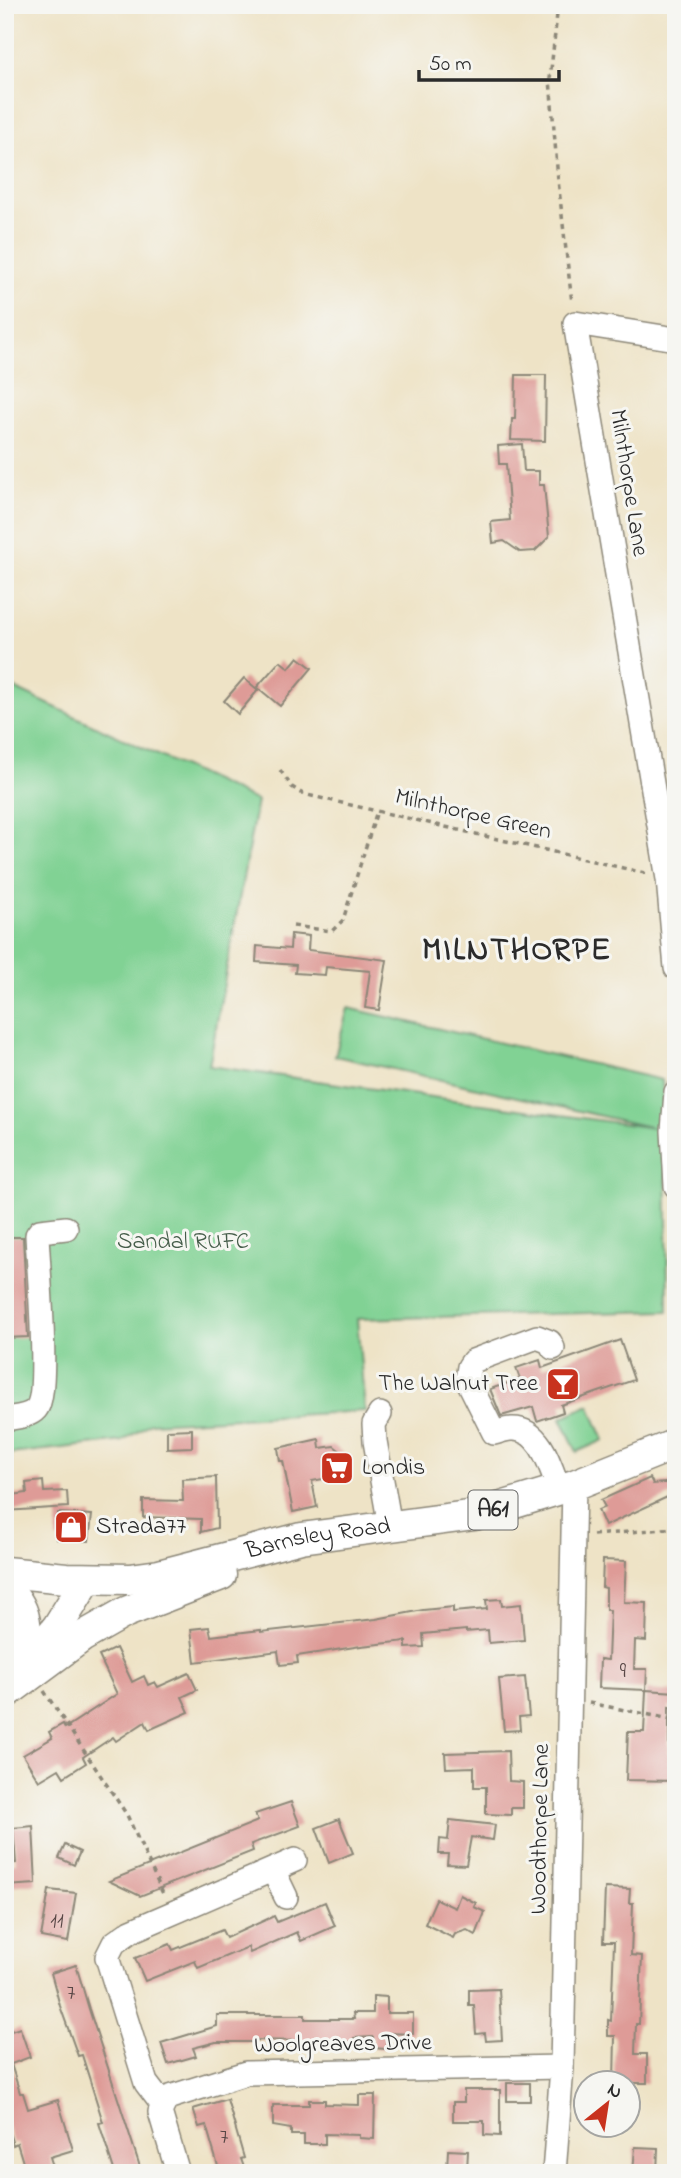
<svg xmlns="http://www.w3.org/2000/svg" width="681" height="2178" viewBox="0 0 681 2178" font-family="'Indie Flower',sans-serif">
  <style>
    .green { fill: #81d294; stroke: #567e60; stroke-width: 2 }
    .building { fill: #de9b97 }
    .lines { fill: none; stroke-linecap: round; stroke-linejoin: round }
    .minor-casing { stroke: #8c8778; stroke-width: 26 }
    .major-casing { stroke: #8c8778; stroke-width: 33 }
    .path { stroke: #8c8778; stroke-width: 3.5; stroke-dasharray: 5 5; stroke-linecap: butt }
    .minor { stroke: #fff; stroke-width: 23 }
    .major { stroke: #fff; stroke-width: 30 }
    .labels { text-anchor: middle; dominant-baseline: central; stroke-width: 6; stroke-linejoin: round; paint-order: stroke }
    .number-label { font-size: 21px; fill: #584746 }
    .shield { fill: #f6f6f2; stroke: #686867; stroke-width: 2 }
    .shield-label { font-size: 23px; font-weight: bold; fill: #2b2b2b }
    .street-label { font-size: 24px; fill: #2b2b2b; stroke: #f6f6f2 }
    .park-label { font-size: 24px; fill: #455d4a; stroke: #f6f6f2 }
    .poi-label { font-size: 24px; fill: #2b2b2b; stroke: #f6f6f2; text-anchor: start }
    .district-label { font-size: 32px; font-weight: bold; letter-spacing: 2px; fill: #2b2b2b; stroke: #f6f6f2 }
  </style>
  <rect width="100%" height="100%" fill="#f6f6f2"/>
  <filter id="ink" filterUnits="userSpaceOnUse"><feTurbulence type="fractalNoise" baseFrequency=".0143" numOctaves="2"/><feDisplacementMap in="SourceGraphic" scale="14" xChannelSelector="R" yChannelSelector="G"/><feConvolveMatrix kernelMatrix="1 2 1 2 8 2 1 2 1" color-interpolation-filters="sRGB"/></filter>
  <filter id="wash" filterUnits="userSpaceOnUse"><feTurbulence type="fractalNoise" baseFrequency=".00686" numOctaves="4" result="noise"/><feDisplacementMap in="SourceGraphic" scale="28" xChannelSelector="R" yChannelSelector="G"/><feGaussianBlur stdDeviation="1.57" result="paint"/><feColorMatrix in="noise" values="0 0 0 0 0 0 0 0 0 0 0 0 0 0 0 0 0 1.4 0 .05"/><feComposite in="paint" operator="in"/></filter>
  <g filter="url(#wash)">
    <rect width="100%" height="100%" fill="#eee3c6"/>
    <g class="green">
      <polygon points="5,684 257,801 209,1066 654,1128 335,1056 348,1008 662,1080 666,1130 668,1311 357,1319 365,1411 150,1423 123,1441 10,1454 12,1488 5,1488"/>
      <polygon points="589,1405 604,1440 577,1452 561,1418"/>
    </g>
    <g id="blocks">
      <g class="building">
        <polygon points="516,375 546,375 545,441 511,440 512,419 515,419"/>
        <polygon points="522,444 524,471 539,471 539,485 544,485 549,537 535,551 520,552 504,541 493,543 491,522 510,520 506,464 499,464 498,446"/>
        <polygon points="298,657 312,668 280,706 257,687 280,661 289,668"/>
        <polygon points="244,678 258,690 238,714 224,701"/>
        <polygon points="291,934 309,936 308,950 387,960 379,1010 365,1008 370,971 326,967 325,975 295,973 296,965 256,962 257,946 290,949"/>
        <polygon points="5,1237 23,1237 28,1337 5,1338"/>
        <polygon points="620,1340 634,1380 561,1405 563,1412 537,1421 533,1407 501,1416 490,1389 520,1379 516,1368 540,1360 542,1368"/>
        <polygon points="192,1429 192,1447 167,1448 167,1430"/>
        <polygon points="319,1439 320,1448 334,1446 348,1457 350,1474 312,1481 317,1507 293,1512 283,1461 280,1461 278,1448"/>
        <polygon points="216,1477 217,1528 201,1532 201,1519 143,1517 143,1500 183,1501 182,1479"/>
        <polygon points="650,1478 653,1484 676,1482 676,1493 605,1526 598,1510 605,1507 601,1500"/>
        <polygon points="43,1481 44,1492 67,1491 68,1507 5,1511 5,1496 27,1493 26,1483"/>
        <polygon points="58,1513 92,1515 89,1541 56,1539"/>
        <polygon points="603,1560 626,1561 624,1602 647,1603 646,1641 635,1640 634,1669 647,1669 646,1690 599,1688 600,1659 608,1660 610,1610 606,1610 606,1588 602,1587"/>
        <polygon points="501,1599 502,1606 521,1604 524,1640 489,1643 488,1630 466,1632 466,1630 423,1634 424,1647 406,1648 406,1641 361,1646 297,1656 298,1663 280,1665 278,1651 195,1662 191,1629 209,1627 211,1636 261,1630 261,1632 376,1619 423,1610 453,1607 453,1612 487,1609 486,1600"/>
        <polygon points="116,1648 132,1682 144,1676 148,1685 155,1682 158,1687 189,1673 197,1690 182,1697 189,1712 149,1730 145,1722 116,1741 113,1737 83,1757 86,1763 64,1777 59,1769 39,1781 23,1755 52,1738 49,1732 63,1724 65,1728 117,1694 99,1656"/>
        <polygon points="525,1677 529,1716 519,1717 520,1730 504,1731 499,1679"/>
        <polygon points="646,1690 676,1692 676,1708 669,1707 669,1765 676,1766 676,1781 626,1780 628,1732 644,1732"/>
        <polygon points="508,1751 509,1781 523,1782 523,1808 511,1808 511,1815 486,1814 486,1787 474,1787 474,1767 446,1768 445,1753"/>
        <polygon points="291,1802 300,1826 251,1844 253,1851 140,1896 109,1881 258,1821 255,1814"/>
        <polygon points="339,1819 353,1853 329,1863 316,1828"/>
        <polygon points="450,1820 495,1825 493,1840 471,1837 466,1865 447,1864 448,1854 439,1854 440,1839 448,1840"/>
        <polygon points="33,1826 36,1884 5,1886 5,1864 16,1863 13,1828"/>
        <polygon points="65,1845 80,1852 74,1865 59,1858"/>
        <polygon points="605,1888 630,1889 629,1903 633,1903 631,1955 642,1956 639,2024 636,2024 635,2054 647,2054 647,2083 614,2083 615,2036 608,2036 608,2020 611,2021 614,1942 603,1942"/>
        <polygon points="49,1890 76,1893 68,1942 41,1937"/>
        <polygon points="460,1895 476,1903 474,1907 485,1912 476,1935 467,1930 455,1934 453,1938 425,1924 436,1899 455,1908"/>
        <polygon points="325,1902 335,1926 301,1941 297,1932 250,1953 248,1947 198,1968 195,1961 145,1981 135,1958 170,1944 173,1950 222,1930 226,1938 274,1916 277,1922"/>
        <polygon points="76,1965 89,2009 142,2173 115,2173 99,2123 103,2122 82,2055 78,2056 60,2006 51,1973"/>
        <polygon points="499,1989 502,2040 486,2041 485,2033 476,2034 474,2005 469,2005 469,1990"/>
        <polygon points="373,1996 387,1997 387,2013 413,2013 413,2034 387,2033 386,2049 373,2048 373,2037 354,2038 354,2042 253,2040 253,2042 216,2042 193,2048 196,2056 168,2064 161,2043 217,2026 217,2015 305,2015 305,2019 354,2019 353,2013 373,2013"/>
        <polygon points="20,2028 30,2057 11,2064 20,2093 23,2093 28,2109 58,2100 73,2150 50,2157 55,2173 33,2173 32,2167 25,2169 17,2143 13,2145 5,2119 5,2033"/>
        <rect x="507" y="2083" width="23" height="18"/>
        <polygon points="464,2090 500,2090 500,2136 484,2135 484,2121 453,2121 453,2102 464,2102"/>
        <polygon points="359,2095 375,2095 374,2139 359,2138 359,2135 325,2134 325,2144 304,2144 304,2135 291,2135 291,2129 273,2126 273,2105 309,2105 309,2100 325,2100 325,2104 359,2105"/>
        <polygon points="227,2099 244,2158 241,2159 246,2173 220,2173 206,2125 199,2127 193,2109"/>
        <polygon points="635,2147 658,2148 657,2173 633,2173"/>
        <polygon points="448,2150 468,2151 467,2170 447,2169"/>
      </g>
    </g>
  </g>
  <g filter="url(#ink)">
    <use href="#blocks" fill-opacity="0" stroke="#8c8778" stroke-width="2"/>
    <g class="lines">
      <g class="minor-casing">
        <g id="minor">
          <polyline points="676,339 575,323 668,879 676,968"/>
          <polyline points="676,1092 673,1131 676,1186"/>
          <path d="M553 1348 550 1342 537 1337 473 1361 469 1367 467 1379 494 1433C499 1432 505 1429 511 1429 541 1427 551 1468 559 1490"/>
          <polyline points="380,1414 374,1424 375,1441 390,1526"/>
          <path d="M5 1419C15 1417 29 1417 36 1409 50 1393 38 1263 37 1235L40 1231 66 1228"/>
          <polyline points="273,1870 286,1897"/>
          <polyline points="162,2104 146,2083 107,1957 114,1943 131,1931 295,1860"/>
          <polyline points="178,2173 160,2112 167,2098 246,2073 562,2067"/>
          <polyline points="554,2173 562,2067 574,1485"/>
        </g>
      </g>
      <g class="major-casing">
        <g id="major">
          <path id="s1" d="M5 1572 66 1578 130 1579 159 1575 301 1538 475 1515 574 1485 676 1444"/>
          <path d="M5 1589C30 1606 32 1646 14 1669"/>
          <polyline points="27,1665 58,1626 87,1579"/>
          <polyline points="5,1694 82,1637 126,1612 221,1575"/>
        </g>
      </g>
      <g class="path">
        <polyline points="558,5 550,79 558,180 572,303"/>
        <polyline points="280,770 292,787 303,794 649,874"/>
        <polyline points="293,926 332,931 343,920 377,811"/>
        <polyline points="593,1535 676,1528"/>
        <polyline points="44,1691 127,1815 164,1896"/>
        <polyline points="589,1703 676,1720"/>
      </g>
      <use href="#minor" class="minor"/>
      <use href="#major" class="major"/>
    </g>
  </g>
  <defs>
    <g id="bar-square" transform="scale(1.75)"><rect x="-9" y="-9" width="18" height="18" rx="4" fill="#c8321e" stroke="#f6f6f2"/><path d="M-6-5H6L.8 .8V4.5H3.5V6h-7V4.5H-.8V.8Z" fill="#fff"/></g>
    <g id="supermarket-square" transform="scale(1.75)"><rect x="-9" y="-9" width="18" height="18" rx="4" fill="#c8321e" stroke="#f6f6f2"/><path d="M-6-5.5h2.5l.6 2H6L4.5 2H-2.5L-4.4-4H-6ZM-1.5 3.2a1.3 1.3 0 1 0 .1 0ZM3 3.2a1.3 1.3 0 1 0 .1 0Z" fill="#fff"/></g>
    <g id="shop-square" transform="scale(1.75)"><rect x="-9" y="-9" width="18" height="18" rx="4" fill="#c8321e" stroke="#f6f6f2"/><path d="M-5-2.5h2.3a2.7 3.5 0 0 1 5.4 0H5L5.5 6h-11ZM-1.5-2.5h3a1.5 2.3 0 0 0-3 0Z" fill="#fff"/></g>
  </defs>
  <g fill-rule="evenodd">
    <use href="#bar-square" x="563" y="1384"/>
    <use href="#supermarket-square" x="337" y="1468"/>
    <use href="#shop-square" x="71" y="1527"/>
  </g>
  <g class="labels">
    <g class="number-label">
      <text x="623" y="1672">9</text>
      <text x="57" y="1922">11</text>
      <text x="71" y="1994">7</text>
      <text x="224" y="2138">7</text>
    </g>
    <rect class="shield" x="468.5" y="1490.5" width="49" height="39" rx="5"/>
    <g class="shield-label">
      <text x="493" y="1510">A61</text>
    </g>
    <g class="street-label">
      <text transform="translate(628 483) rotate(81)">Milnthorpe Lane</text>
      <text transform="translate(473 815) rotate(13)">Milnthorpe Green</text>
      <text stroke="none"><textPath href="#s1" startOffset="318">Barnsley Road</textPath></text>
      <text transform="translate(541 1829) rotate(-89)">Woodthorpe Lane</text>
      <text transform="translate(343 2045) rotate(-1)">Woolgreaves Drive</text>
    </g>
    <g class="park-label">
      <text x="183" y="1242">Sandal RUFC</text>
    </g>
    <g class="poi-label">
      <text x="538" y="1384" text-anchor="end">The Walnut Tree</text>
      <text x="362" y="1468">Londis</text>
      <text x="96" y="1527">Strada77</text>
    </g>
    <g class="district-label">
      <text x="517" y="951">MILNTHORPE</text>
    </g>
  </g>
  <rect width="681" height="2178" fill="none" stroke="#f6f6f2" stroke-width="28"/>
  <g transform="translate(607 2104) rotate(30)"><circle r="33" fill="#f6f6f2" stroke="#a5a5a2" stroke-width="2"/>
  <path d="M0-5L12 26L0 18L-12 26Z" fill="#c8321e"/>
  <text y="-10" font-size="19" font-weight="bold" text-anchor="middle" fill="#2b2b2b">N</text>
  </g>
  <path d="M419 70v10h140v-10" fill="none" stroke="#2b2b2b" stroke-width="3.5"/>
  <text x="429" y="70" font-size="21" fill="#2b2b2b" stroke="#f6f6f2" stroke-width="5" paint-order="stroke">50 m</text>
</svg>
